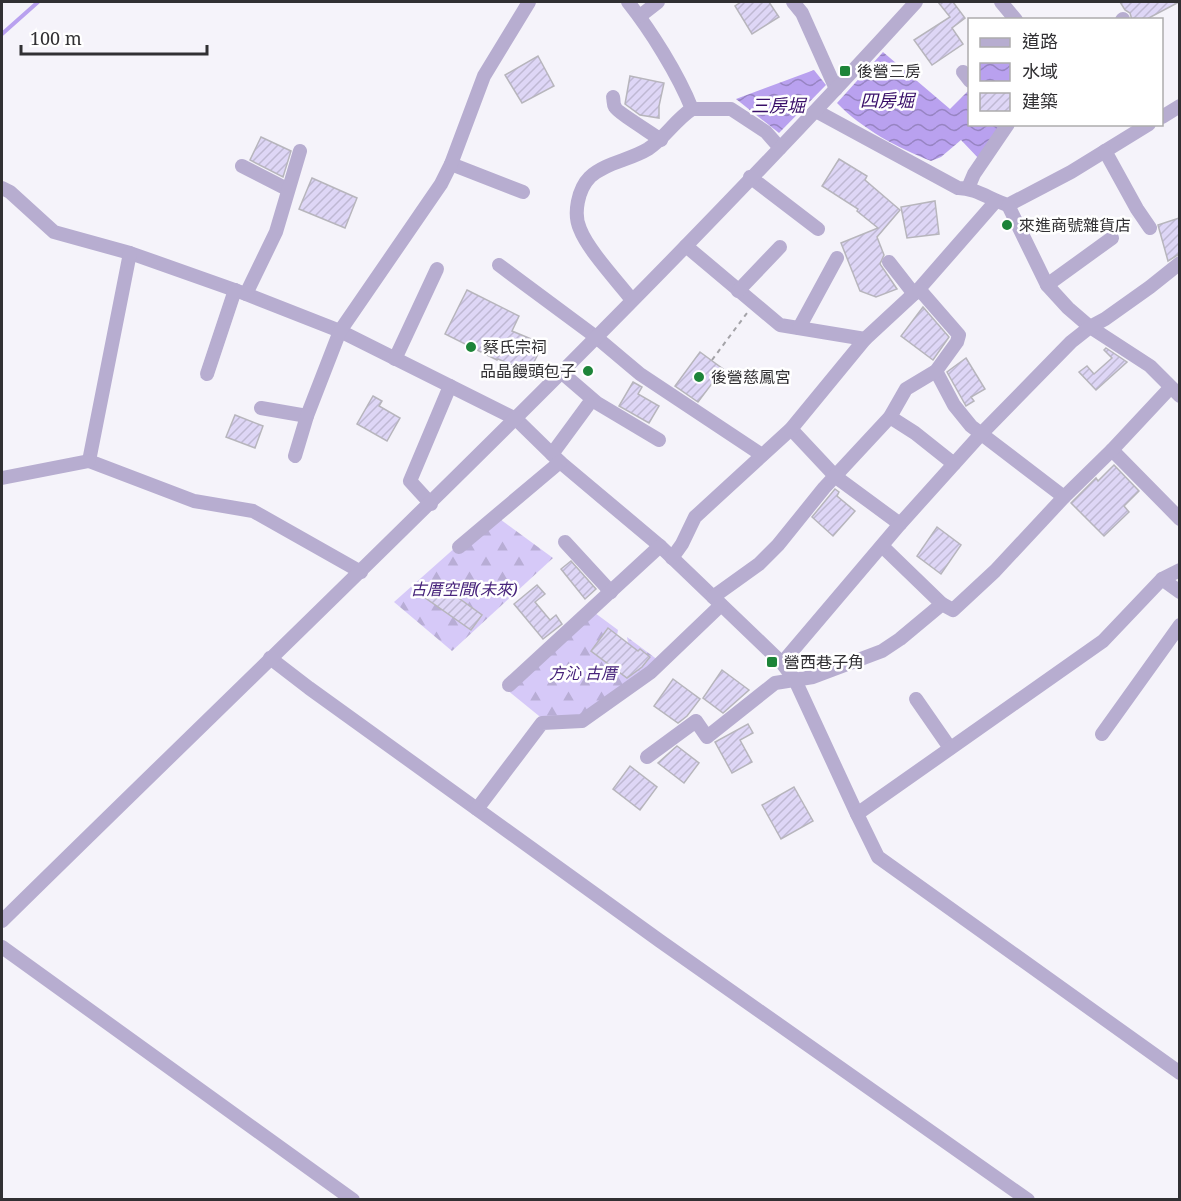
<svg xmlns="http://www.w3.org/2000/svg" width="1181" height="1201" viewBox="0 0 1181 1201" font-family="'Noto Serif','Noto Sans TC',serif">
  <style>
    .forest { fill: url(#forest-firs) }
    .water { fill: url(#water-waves) }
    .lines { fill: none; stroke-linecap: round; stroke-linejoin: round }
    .stream { stroke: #b9a1ef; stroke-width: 4 }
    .building { fill: url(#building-hatch); stroke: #b7b5bc; stroke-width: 1.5 }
    .path { stroke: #a4a3a8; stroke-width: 2; stroke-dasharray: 4.5 4.5; stroke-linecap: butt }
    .minor { stroke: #b7add0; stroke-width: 14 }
    .poi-dot { fill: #1d8439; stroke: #fff; stroke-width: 2 }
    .labels { text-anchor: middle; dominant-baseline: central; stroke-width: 5; stroke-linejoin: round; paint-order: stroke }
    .poi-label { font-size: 16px; fill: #313033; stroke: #fff; text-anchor: start }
    .park-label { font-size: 16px; font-style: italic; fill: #47237b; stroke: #fff }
    .water-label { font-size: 18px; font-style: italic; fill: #390f69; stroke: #fff }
  </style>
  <defs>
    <pattern id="forest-firs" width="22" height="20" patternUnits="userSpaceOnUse" patternTransform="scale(1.5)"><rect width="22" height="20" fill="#d6c9f8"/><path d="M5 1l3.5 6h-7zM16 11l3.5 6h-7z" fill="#b8add5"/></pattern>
    <pattern id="water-waves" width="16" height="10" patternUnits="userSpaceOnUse" patternTransform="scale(1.5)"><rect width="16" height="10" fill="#b9a1ef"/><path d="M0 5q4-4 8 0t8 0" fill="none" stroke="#9784c2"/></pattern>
    <pattern id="building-hatch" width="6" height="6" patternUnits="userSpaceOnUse" patternTransform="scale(1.5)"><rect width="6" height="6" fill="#ded6f6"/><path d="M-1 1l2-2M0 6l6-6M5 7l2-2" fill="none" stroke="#bfb8d3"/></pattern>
  </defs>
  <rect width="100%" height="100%" fill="#f5f3fa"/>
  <g class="forest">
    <polygon points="493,514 553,558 452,651 394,602"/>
    <polygon points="595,613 618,630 617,635 609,646 628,643 627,637 658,660 577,718 544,720 507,690"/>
  </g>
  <g class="water">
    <path d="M883 52 950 109 969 90 970 124 1011 125 981 161 961 140 941 157 931 161C898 148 862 129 837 103Z"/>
    <polygon points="814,70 826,85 779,133 736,99"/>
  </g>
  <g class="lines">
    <polyline class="stream" points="2,34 38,2"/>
  </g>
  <g class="building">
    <polygon points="741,2 769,2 779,17 752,34 735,6"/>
    <polygon points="938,2 953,2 965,18 952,28 963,44 932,65 914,40 950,17"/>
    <polygon points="1120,2 1179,2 1145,20 1132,20 1130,13 1125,10"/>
    <polygon points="538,56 554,86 522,103 505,75"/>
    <polygon points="630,76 664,83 659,106 659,118 640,115 625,104"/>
    <polygon points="261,137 291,151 283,177 250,160"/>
    <polygon points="839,159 867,176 865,180 900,210 877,237 884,255 880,264 897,289 876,297 860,291 841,243 878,228 857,211 858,209 822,186"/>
    <polygon points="312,178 357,198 345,228 299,209"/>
    <polygon points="935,201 939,234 907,238 901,207"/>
    <polygon points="1179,218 1179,254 1168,261 1158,225"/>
    <polygon points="467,290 519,316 512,331 543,344 529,372 498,359 497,360 445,334"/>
    <polygon points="923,307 949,337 933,360 901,336"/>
    <polygon points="1106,348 1127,362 1096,390 1079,372 1087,366 1094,374 1112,358 1104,350"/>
    <polygon points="700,352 723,369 698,402 675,386"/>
    <polygon points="966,358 985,389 971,397 974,401 966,406 947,372"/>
    <polygon points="633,382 642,387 638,394 659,406 649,423 619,406"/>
    <polygon points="373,396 382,401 379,406 400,418 387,441 357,424"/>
    <polygon points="235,415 263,426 255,448 226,437"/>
    <polygon points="1114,465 1139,491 1124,506 1129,512 1104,536 1071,503 1096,478 1098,481"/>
    <polygon points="835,489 839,492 837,496 855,511 833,536 812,517"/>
    <polygon points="937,527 961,545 941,574 917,556"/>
    <polygon points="571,561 596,589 585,599 561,569"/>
    <polygon points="435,581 482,615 471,630 424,597"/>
    <polygon points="537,585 545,594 535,602 550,620 556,615 562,624 543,639 514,604"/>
    <polygon points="608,628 638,651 640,649 650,657 642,667 627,678 591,651"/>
    <polygon points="722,670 749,690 723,713 703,698"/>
    <polygon points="673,679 700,699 687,716 678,723 654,706"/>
    <polygon points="748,724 753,733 740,740 752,762 732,773 715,742"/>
    <polygon points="677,746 699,763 684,783 658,763"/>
    <polygon points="630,766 657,787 640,810 613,789"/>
    <polygon points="794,787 813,821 781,839 762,805"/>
  </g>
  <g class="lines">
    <polyline class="path" points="712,360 747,313"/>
    <g class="minor">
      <path d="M628 2C651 31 678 74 692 109H731L766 132 780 148"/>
      <polyline points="793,2 802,13 836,89"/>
      <polyline points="1001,2 1016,20"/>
      <polyline points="640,16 658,2"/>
      <polyline points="1122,20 1123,19"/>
      <polyline points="963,72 970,81"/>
      <path d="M613 97C614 101 613 104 615 107 617 112 653 134 661 140"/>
      <path d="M816 111 958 188C976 188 991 200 1008 205L1071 172 1149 124"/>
      <polyline points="1162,117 1180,106"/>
      <polyline points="1105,151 1137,209 1150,228"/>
      <polyline points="451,164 523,192"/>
      <polyline points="242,166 287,189"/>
      <polyline points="750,177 818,229"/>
      <polyline points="2,188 10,192 54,232 130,253 246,294 340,331 516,419 560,462 660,546 782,663 795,680 857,814 878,857 1180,1073"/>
      <polyline points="968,188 974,174 1008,124"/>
      <polyline points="1008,205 1047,285 1068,308 1090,327 1150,366 1180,396"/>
      <polyline points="686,246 780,325 865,339"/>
      <polyline points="130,253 89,461 194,501 253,511 361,572"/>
      <polyline points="889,262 914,294"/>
      <polyline points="499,265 596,337 640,374 762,455"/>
      <polyline points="1047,285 1112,238"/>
      <polyline points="738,291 780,247"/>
      <polyline points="246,294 276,232 300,151"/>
      <path d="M632 300C618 282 588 250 580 229 573 214 578 189 590 177 605 163 630 160 648 149 665 138 675 120 692 109"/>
      <polyline points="799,328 837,258"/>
      <polyline points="395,359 437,269"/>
      <polyline points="936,371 954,405 971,426 1064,497"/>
      <polyline points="561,372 597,403 659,440"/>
      <polyline points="207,374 235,290"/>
      <polyline points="261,408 307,416"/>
      <polyline points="890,417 915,433 954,464"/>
      <polyline points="791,429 836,477 900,524"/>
      <polyline points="1112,450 1180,519"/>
      <polyline points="552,454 588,405"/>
      <polyline points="295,456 307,416 340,331 441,184 451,164 484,76 529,2"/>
      <polyline points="2,478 89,461"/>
      <polyline points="431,504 410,481 450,386"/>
      <polyline points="565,542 611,592"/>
      <polyline points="882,546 942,604"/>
      <polyline points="459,547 560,462"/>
      <polyline points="672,558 682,544 695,517 791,429 865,339 919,289 996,201"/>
      <polyline points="1162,579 1180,592"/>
      <polyline points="713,597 759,564 778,545 824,488 890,417 906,389 936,371 957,342 959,335 919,289"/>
      <polyline points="270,658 309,688 660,941 1028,1200"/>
      <polyline points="782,663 900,524 981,434 1071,342 1090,327 1105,319 1150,287 1180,263"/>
      <polyline points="509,685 660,546"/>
      <polyline points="916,699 950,748"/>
      <polyline points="1102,734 1180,625"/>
      <polyline points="647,757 696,721 707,737 775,683 813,677 882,651 900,639 942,604 953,610 995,571 1064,497 1112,450 1170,388"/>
      <polyline points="477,809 542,723 582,721 651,672 721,605"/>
      <polyline points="857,814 1103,641 1162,579 1180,570"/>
      <path d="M2 921C310 618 625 322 916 2"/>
      <polyline points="2,947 353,1200"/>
    </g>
  </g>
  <g class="poi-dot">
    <rect x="839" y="65" width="12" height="12" rx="3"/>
    <circle cx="1007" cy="225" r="6"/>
    <circle cx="471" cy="347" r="6"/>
    <circle cx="588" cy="371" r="6"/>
    <circle cx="699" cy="377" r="6"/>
    <rect x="766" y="656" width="12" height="12" rx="3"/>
  </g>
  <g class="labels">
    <g class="poi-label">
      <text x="857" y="71">後營三房</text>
      <text x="1019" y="225">來進商號雜貨店</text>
      <text x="483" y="347">蔡氏宗祠</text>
      <text x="576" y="371" text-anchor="end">品晶饅頭包子</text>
      <text x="711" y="377">後營慈鳳宮</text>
      <text x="784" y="662">營西巷子角</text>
    </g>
    <g class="park-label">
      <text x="464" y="589">古厝空間(未來)</text>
      <text x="583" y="673">方沁 古厝</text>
    </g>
    <g class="water-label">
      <text x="887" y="100">四房堀</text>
      <text x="778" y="105">三房堀</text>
    </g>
  </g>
  <rect width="1181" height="1201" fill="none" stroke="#313033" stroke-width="6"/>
  <rect x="968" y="18" width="195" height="108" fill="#ffffff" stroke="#adacad" stroke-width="1.5"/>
  <rect x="980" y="38" width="30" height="9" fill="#b7add0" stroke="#adacad" stroke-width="1.5"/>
  <text x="1022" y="48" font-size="18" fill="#313033">道路</text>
  <rect x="980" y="63" width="30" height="18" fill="url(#water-waves)" stroke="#adacad" stroke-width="1.5"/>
  <text x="1022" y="78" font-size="18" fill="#313033">水域</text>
  <rect x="980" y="93" width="30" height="18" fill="url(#building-hatch)" stroke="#adacad" stroke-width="1.5"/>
  <text x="1022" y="108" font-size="18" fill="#313033">建築</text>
  <path d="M21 45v9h186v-9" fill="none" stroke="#313033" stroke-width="3"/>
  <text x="30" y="45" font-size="18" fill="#313033" stroke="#ffffff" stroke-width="4.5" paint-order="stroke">100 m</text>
</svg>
